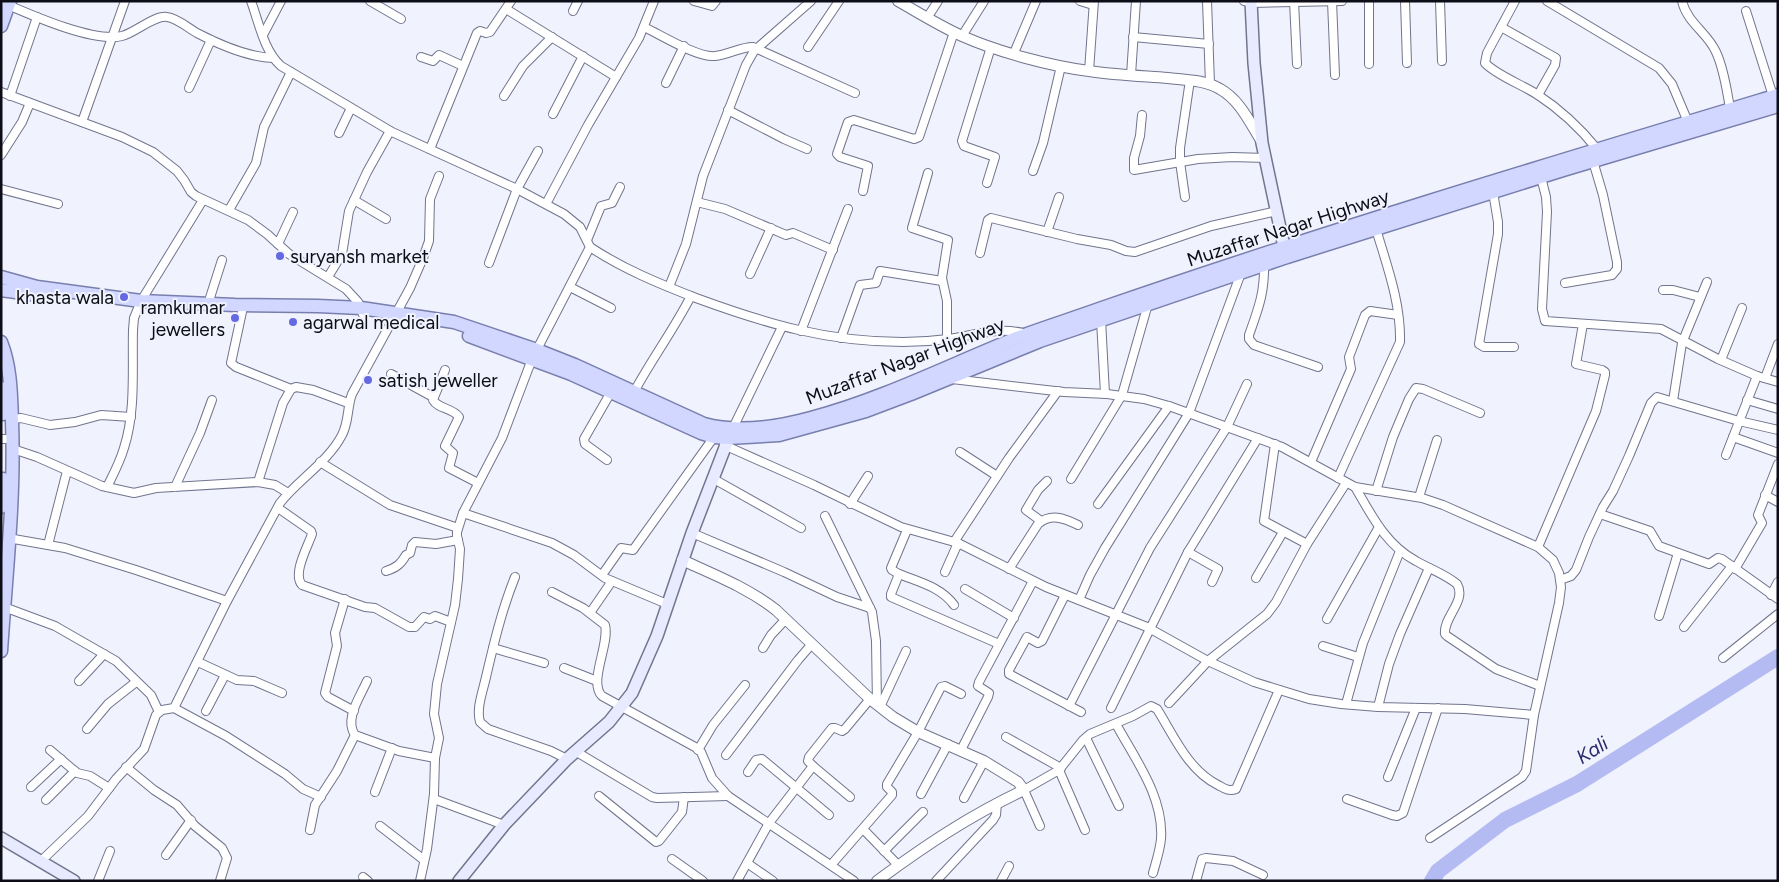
<svg xmlns="http://www.w3.org/2000/svg" width="1779" height="882" viewBox="0 0 1779 882" font-family="Figtree,sans-serif">
  <style>
    .lines { fill: none; stroke-linecap: round; stroke-linejoin: round }
    .river { stroke: #b3bbf2; stroke-width: 16 }
    .minor-casing { stroke: #71758d; stroke-width: 10 }
    .tertiary-casing { stroke: #71758d; stroke-width: 12 }
    .secondary-casing { stroke: #71758d; stroke-width: 14 }
    .primary-casing { stroke: #797fad; stroke-width: 15 }
    .minor { stroke: #fff; stroke-width: 8 }
    .tertiary { stroke: #fff; stroke-width: 10 }
    .secondary { stroke: #e8ebff; stroke-width: 11 }
    .primary { stroke: #d1d7ff; stroke-width: 12 }
    .poi-dot { fill: #6569e2; stroke: #f0f2fd; stroke-width: 2 }
    .labels { text-anchor: middle; dominant-baseline: central; stroke-width: 4; stroke-linejoin: round; paint-order: stroke }
    .street-label { font-size: 19px; fill: #0c0d16; stroke: #f0f2fd }
    .poi-label { font-size: 19px; fill: #0c0d16; stroke: #f0f2fd; text-anchor: start }
    .water-label { font-size: 20px; font-style: italic; fill: #292a69; stroke: #f0f2fd }
  </style>
  <rect width="100%" height="100%" fill="#f0f2fd"/>
  <g class="lines">
    <polyline class="river" points="1432,881 1438,871 1505,820 1577,784 1778,657"/>
    <g class="minor-casing">
      <g id="minor">
        <path d="M251 1C259 23 264 51 281 66L392 132 517 189 564 214 580 227 590 247 532 359 502 438 463 513 457 532V536L460 549 458 579 455 605 437 684 434 714 439 738 435 758 434 794 427 849 420 881"/>
        <polyline points="370,1 401,19"/>
        <polyline points="694,1 712,6 716,1"/>
        <polyline points="1080,1 1093,5"/>
        <polyline points="1207,1 1210,84"/>
        <polyline points="1244,1 1251,3 1342,1"/>
        <polyline points="1294,1 1297,64"/>
        <polyline points="1332,1 1335,75"/>
        <polyline points="1369,1 1369,64"/>
        <polyline points="1405,1 1407,63"/>
        <polyline points="1440,1 1442,61"/>
        <path d="M1515 1 1487 53 1485 63C1496 75 1523 85 1538 95 1561 110 1580 128 1597 149"/>
        <polyline points="1547,1 1659,68 1672,84 1688,122"/>
        <path d="M1682 1C1687 23 1708 33 1716 52 1725 71 1727 94 1731 113"/>
        <path d="M1 2C29 14 93 43 122 36 135 33 154 15 167 17 177 18 188 28 197 33 220 45 247 57 273 58"/>
        <polyline points="506,9 616,77"/>
        <polyline points="573,11 578,1"/>
        <polyline points="1746,11 1773,96"/>
        <polyline points="927,18 938,1"/>
        <path d="M644 27C661 35 698 58 715 56 727 55 744 46 753 47L855 93"/>
        <polyline points="1501,27 1556,58 1555,65 1538,95"/>
        <polyline points="263,35 281,1"/>
        <polyline points="962,36 984,1"/>
        <polyline points="1133,37 1209,44"/>
        <polyline points="808,47 839,1"/>
        <polyline points="1014,53 1036,1"/>
        <polyline points="421,57 433,61 439,55 463,66"/>
        <polyline points="1089,71 1094,1"/>
        <polyline points="1131,75 1136,1"/>
        <polyline points="666,83 684,46"/>
        <polyline points="189,88 211,40"/>
        <polyline points="1,92 122,137 153,152 177,171 184,180 191,192 196,196 248,220 267,234 289,254 346,289 358,302 364,317"/>
        <polyline points="10,96 37,17"/>
        <polyline points="504,96 523,66 552,37"/>
        <polyline points="728,110 784,139 807,149"/>
        <polyline points="553,114 583,56"/>
        <polyline points="1142,115 1140,136 1134,158 1134,170 1198,159 1232,157 1266,158"/>
        <polyline points="82,122 125,1"/>
        <polyline points="339,133 351,108"/>
        <polyline points="430,149 477,33 480,31 486,33 490,32 511,1"/>
        <polyline points="1,155 22,122 30,103"/>
        <polyline points="1033,171 1043,143 1061,66"/>
        <polyline points="928,173 912,228 948,240 942,278 947,301 947,339"/>
        <polyline points="1541,177 1546,197 1547,212 1542,309 1545,321 1661,329 1718,359 1757,376 1778,382"/>
        <polyline points="987,183 995,157 964,146 962,141 991,47"/>
        <polyline points="1,189 58,204"/>
        <polyline points="863,191 868,166 840,157 837,154 848,122 854,120 914,139 919,137 954,32"/>
        <polyline points="1493,192 1498,222 1498,234 1479,344 1484,347 1514,347"/>
        <polyline points="1185,197 1180,162 1180,148 1190,80"/>
        <polyline points="354,200 386,219"/>
        <polyline points="697,202 725,209 786,235 793,233 833,250"/>
        <polyline points="546,204 588,125 639,38 654,1"/>
        <polyline points="229,210 256,163 264,127 291,72"/>
        <polyline points="1047,232 1059,197"/>
        <polyline points="587,240 601,206 612,203 620,187"/>
        <polyline points="278,244 293,212"/>
        <path d="M590 247C623 269 660 284 696 298 767 324 827 342 903 342 918 342 933 341 948 339 976 335 999 326 1027 334"/>
        <polyline points="980,253 988,220 991,218 1077,239 1111,245 1126,251 1135,252 1211,226 1277,211"/>
        <path d="M1264 261C1265 292 1259 307 1249 335V339L1254 345 1318 367"/>
        <polyline points="489,263 517,189 538,151"/>
        <polyline points="750,274 771,228"/>
        <polyline points="328,277 342,254 349,211 367,172 390,131"/>
        <polyline points="1565,283 1612,275 1617,269 1617,262 1603,195 1593,161"/>
        <polyline points="570,287 611,308"/>
        <polyline points="669,287 686,244 703,176 746,65 754,51 811,1"/>
        <polyline points="1663,290 1673,290 1700,297"/>
        <polyline points="208,304 222,260"/>
        <polyline points="242,312 231,363 236,367 291,389"/>
        <polyline points="1101,320 1105,394"/>
        <polyline points="801,331 848,209"/>
        <polyline points="841,338 860,285 876,283 880,271 942,281"/>
        <polyline points="1721,360 1742,308"/>
        <path d="M445 370 433 400C438 409 453 408 459 417L445 446 453 453 449 468 478 483"/>
        <polyline points="391,374 433,397"/>
        <polyline points="1765,378 1778,344"/>
        <path d="M634 392C652 359 674 329 691 296"/>
        <polyline points="1747,400 1778,409"/>
        <polyline points="1673,401 1682,343 1707,282"/>
        <polyline points="12,419 21,418 50,425 75,422 101,415 131,417"/>
        <polyline points="733,428 782,327"/>
        <polyline points="1733,437 1778,453"/>
        <polyline points="1,439 5,439"/>
        <polyline points="1275,444 1264,521 1307,544"/>
        <polyline points="724,445 814,485 901,527 958,543 1046,587 1147,627 1208,661 1254,682 1309,699 1341,704 1378,707 1465,709 1534,715 1559,603 1561,587 1559,573 1553,560 1538,547 1443,505 1422,498 1355,487 1282,447 1169,406 1144,399 1107,394 1064,392 952,379"/>
        <polyline points="13,449 37,457 102,486 134,493 156,488 258,482 275,485 288,493"/>
        <polyline points="960,452 997,476"/>
        <polyline points="1726,455 1757,376"/>
        <polyline points="607,460 585,444 584,439 611,392"/>
        <polyline points="320,462 390,505 458,528"/>
        <polyline points="1311,462 1351,369 1349,357 1365,315 1370,311 1398,315"/>
        <polyline points="712,478 801,528"/>
        <path d="M1338 478 1400 342C1401 303 1387 266 1376 229"/>
        <polyline points="1071,479 1122,395 1148,304"/>
        <polyline points="258,482 283,403 291,389 296,387 313,390 348,403"/>
        <path d="M107 487C113 475 120 462 124 448 136 411 132 369 133 330L134 318 141 301 203 200"/>
        <polyline points="175,487 200,433 212,400"/>
        <path d="M1355 487C1372 516 1386 545 1416 561 1430 569 1445 574 1457 584 1467 601 1443 617 1445 634L1447 636 1496 669 1540 686"/>
        <polyline points="1376,491 1393,437 1409,399 1416,388 1423,389 1480,413"/>
        <polyline points="1765,495 1778,502"/>
        <polyline points="1419,497 1437,440"/>
        <polyline points="850,504 868,476"/>
        <polyline points="1098,504 1169,406"/>
        <path d="M278 508 311 531 312 534C308 546 292 574 302 585L365 607 375 608 409 627H415L424 617 430 619 435 616 451 622"/>
        <polyline points="463,513 552,543 574,555 605,578 667,604"/>
        <polyline points="1600,514 1650,531 1659,546 1709,564 1718,558 1722,559 1778,599"/>
        <polyline points="825,516 872,612 876,641 877,705"/>
        <polyline points="1041,521 1026,510 1038,490 1047,481"/>
        <polyline points="907,530 891,568 892,570 899,574 891,594 891,597 999,644"/>
        <polyline points="692,533 784,572 837,597 870,608"/>
        <polyline points="8,538 65,548 136,570 227,601"/>
        <polyline points="954,542 1009,458 1058,391"/>
        <polyline points="48,545 67,471"/>
        <polyline points="1538,547 1596,411 1605,375 1605,372 1602,370 1576,364 1583,324"/>
        <polyline points="1188,552 1218,569 1212,582"/>
        <path d="M1009 569 1038 524C1051 513 1064 518 1078 525"/>
        <polyline points="1735,569 1762,523 1758,515 1778,464"/>
        <path d="M386 571C396 568 401 564 406 555L410 553 412 545 415 542 436 544 458 540"/>
        <polyline points="945,572 958,543"/>
        <path d="M899 574C919 582 941 587 954 605"/>
        <polyline points="602,575 621,548 633,550 714,437"/>
        <path d="M515 577C502 609 494 643 486 677 483 691 476 708 480 722L488 729 551 751 567 759"/>
        <polyline points="1256,578 1283,532"/>
        <polyline points="1560,580 1571,576 1576,570 1589,537 1603,507 1613,491 1629,456 1651,403 1657,397 1739,421 1778,430"/>
        <polyline points="965,589 1014,618"/>
        <path d="M552 592 583 608 605 625C610 644 588 682 602 696L695 747 701 752 712 778 728 796 854 881"/>
        <polyline points="1065,595 1042,641 1038,643 1027,637 1009,670 1009,674 1081,712"/>
        <polyline points="1771,595 1778,582"/>
        <polyline points="345,599 335,633 337,646 325,693 328,697 354,711"/>
        <polyline points="1079,600 1090,575 1105,548 1189,413 1241,273"/>
        <polyline points="4,607 55,626 116,661 151,695 159,712"/>
        <polyline points="590,613 612,581"/>
        <polyline points="1659,616 1678,553"/>
        <polyline points="1327,619 1379,527"/>
        <polyline points="1684,627 1732,566"/>
        <polyline points="1323,646 1358,657"/>
        <polyline points="493,648 544,663"/>
        <polyline points="763,648 771,635 785,620"/>
        <polyline points="1723,658 1778,614"/>
        <polyline points="198,662 237,680 254,681 282,693"/>
        <polyline points="564,668 597,681"/>
        <polyline points="79,681 104,654"/>
        <path d="M367 681C360 697 344 719 355 735L399 751 435 758"/>
        <polyline points="1169,703 1208,661 1267,614 1276,602 1307,544 1346,483"/>
        <polyline points="1346,704 1363,643 1400,551"/>
        <polyline points="1069,706 1150,548 1227,427 1247,384"/>
        <polyline points="880,707 906,651"/>
        <polyline points="1378,707 1389,664 1400,634 1429,568"/>
        <polyline points="174,708 226,736 285,774 303,789 321,797"/>
        <polyline points="1111,708 1188,552 1258,438"/>
        <polyline points="206,711 225,675"/>
        <path d="M1116 724C1135 759 1164 797 1161 839 1160 850 1156 862 1153 873"/>
        <polyline points="87,729 108,704 136,682"/>
        <polyline points="1006,737 1061,768"/>
        <polyline points="1086,738 1119,806"/>
        <polyline points="50,750 77,773 90,776 109,788"/>
        <polyline points="698,750 713,725 745,685"/>
        <polyline points="961,750 988,697 989,693 978,686 979,682 1033,581"/>
        <polyline points="575,751 652,797 657,798 728,796"/>
        <polyline points="726,755 798,660 811,645"/>
        <polyline points="813,766 850,797"/>
        <polyline points="126,767 154,790 177,805 195,826 222,848 227,858 220,881"/>
        <polyline points="1059,770 1085,830"/>
        <polyline points="748,772 756,760 762,759 829,815"/>
        <polyline points="1388,777 1416,708"/>
        <polyline points="31,787 61,759"/>
        <polyline points="375,792 392,748"/>
        <polyline points="921,794 948,744"/>
        <polyline points="599,796 656,842 659,841 682,812 684,797"/>
        <polyline points="964,798 984,761"/>
        <polyline points="434,799 504,825"/>
        <polyline points="1347,799 1392,815 1397,816 1403,813 1438,708"/>
        <polyline points="46,800 75,771"/>
        <polyline points="380,826 424,860"/>
        <path d="M1040 826 1024 790 1059 770 1083 740 1090 734 1133 716 1151 706 1157 709C1174 736 1188 770 1218 785 1224 788 1228 792 1236 789L1279 690"/>
        <polyline points="863,829 898,865"/>
        <polyline points="310,830 315,805 337,771 355,735"/>
        <polyline points="1430,838 1522,777 1526,771 1534,715"/>
        <polyline points="884,851 923,812"/>
        <polyline points="166,855 191,820"/>
        <polyline points="672,859 703,881"/>
        <path d="M41 861 88 816 116 779 144 749 156 715 162 710 174 708 227 601 280 503C299 479 328 462 342 435 349 422 347 407 352 394L410 288 423 258 429 241 430 199 439 176"/>
        <polyline points="747,863 773,881"/>
        <polyline points="831,865 892,795 892,792 887,787 887,784 918,732 941,687 945,686 961,694"/>
        <polyline points="363,877 368,881"/>
        <polyline points="98,881 110,851"/>
        <polyline points="737,881 769,823 813,766 808,761 809,757 832,728 835,728 842,731 845,729 870,699"/>
        <polyline points="936,881 993,820 996,815 997,803"/>
        <polyline points="1001,881 1009,866"/>
        <polyline points="1196,881 1202,859 1206,858 1233,861 1263,875"/>
      </g>
    </g>
    <g class="tertiary-casing">
      <g id="tertiary">
        <path d="M898 1C919 13 940 26 962 36 998 52 1050 66 1089 71 1115 75 1142 76 1168 78 1186 80 1205 80 1220 89 1240 100 1250 123 1262 142"/>
        <path d="M682 560C715 575 748 588 776 610L870 699 893 717 918 732 984 761 1018 782 1024 790C969 816 926 845 877 881"/>
      </g>
    </g>
    <g class="secondary-casing">
      <g id="secondary">
        <polyline points="1251,1 1254,63 1262,143 1286,256"/>
        <polyline points="1,838 74,881"/>
        <polyline points="459,881 504,825 567,759 609,722 632,693 657,636 692,533 731,432"/>
      </g>
    </g>
    <g class="primary-casing">
      <g id="primary">
        <polyline points="1,26 10,1"/>
        <path d="M1 277 37 287 141 301 235 305 318 306 361 308 454 322 537 350 575 365 704 424C737 433 778 427 811 418 886 398 955 362 1027 334 1052 325 1077 317 1102 308 1325 231 1552 163 1778 95"/>
        <polyline points="1,290 45,296"/>
        <polyline points="469,336 571,374 701,433 714,437 728,438 779,435 866,411 911,394 1040,341 1287,257 1563,170 1778,106"/>
        <path d="M1 342C11 367 11 395 12 421 15 498 6 575 1 651"/>
        <polyline points="1,388 3,414"/>
        <polyline points="1,507 3,479"/>
      </g>
    </g>
    <use href="#minor" class="minor"/>
    <use href="#tertiary" class="tertiary"/>
    <use href="#secondary" class="secondary"/>
    <use href="#primary" class="primary"/>
  </g>
  <g class="poi-dot">
    <circle cx="280" cy="256" r="5"/>
    <circle cx="124" cy="297" r="5"/>
    <circle cx="235" cy="318" r="5"/>
    <circle cx="293" cy="322" r="5"/>
    <circle cx="368" cy="380" r="5"/>
  </g>
  <g class="labels">
    <g class="street-label">
      <text transform="translate(1288 228) rotate(-18)">Muzaffar Nagar Highway</text>
      <text transform="translate(905 361) rotate(-21)">Muzaffar Nagar Highway</text>
    </g>
    <g class="poi-label">
      <text x="290" y="256">suryansh market</text>
      <text x="114" y="297" text-anchor="end">khasta wala</text>
      <text x="225" y="307" text-anchor="end">ramkumar<tspan x="225" dy="22">jewellers</tspan></text>
      <text x="303" y="322">agarwal medical</text>
      <text x="378" y="380">satish jeweller</text>
    </g>
    <g class="water-label">
      <text transform="translate(1592 750) rotate(-32)">Kali</text>
    </g>
  </g>
  <rect width="1779" height="882" fill="none" stroke="#0c0d16" stroke-width="5"/>
</svg>
